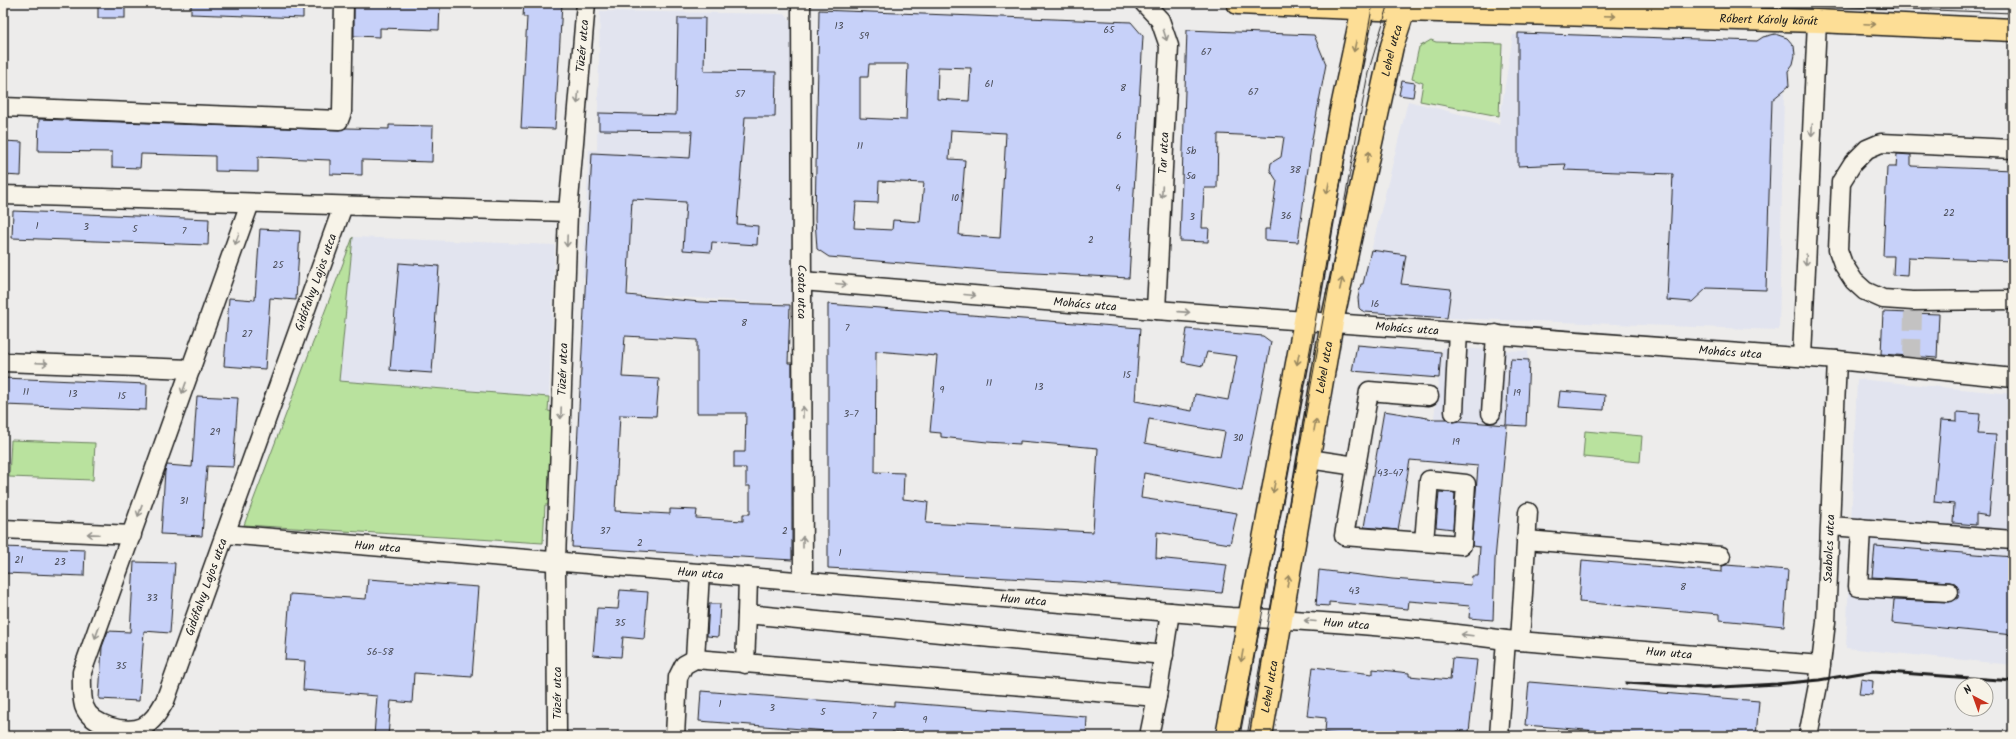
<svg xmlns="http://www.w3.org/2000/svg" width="2016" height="739" viewBox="0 0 2016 739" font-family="Kalam,sans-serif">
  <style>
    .built { fill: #e2e4ef }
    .green { fill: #b9e29e; stroke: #6a7f5d }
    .building { fill: #c7d1f9; stroke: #1c1c1c; fill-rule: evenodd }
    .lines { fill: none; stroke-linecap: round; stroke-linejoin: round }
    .minor-tunnel { stroke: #c3c2c2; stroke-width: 18; stroke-dasharray: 18 9; stroke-linecap: butt }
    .minor-casing { stroke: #1c1c1c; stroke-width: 21 }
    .major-casing { stroke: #1c1c1c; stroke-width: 25 }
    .minor { stroke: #f7f3e8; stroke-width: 18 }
    .major { stroke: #fdde96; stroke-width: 22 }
    .tram { stroke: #1c1c1c; stroke-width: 1 }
    .rail { stroke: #1c1c1c; stroke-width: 3 }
    .oneway { stroke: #98875f }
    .oneway2 { stroke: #94928c }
    .labels { text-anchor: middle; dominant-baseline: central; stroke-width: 3; stroke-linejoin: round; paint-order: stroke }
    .number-label { font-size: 10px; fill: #474953 }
    .street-label { font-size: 12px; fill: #1c1c1c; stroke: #f7f3e8 }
  </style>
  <rect width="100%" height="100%" fill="#edeceb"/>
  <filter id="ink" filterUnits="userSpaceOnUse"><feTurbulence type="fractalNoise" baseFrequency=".025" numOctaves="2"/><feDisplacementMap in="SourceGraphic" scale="8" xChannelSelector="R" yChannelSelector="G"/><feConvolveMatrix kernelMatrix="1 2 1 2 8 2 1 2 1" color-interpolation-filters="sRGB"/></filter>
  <g filter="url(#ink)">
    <g class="built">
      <polygon points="600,11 785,14 793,24 791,304 629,294 630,280 583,277 582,291 589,150 597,150"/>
      <polygon points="1513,35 1785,44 1779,330 1447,318 1365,312 1361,310 1361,297 1358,296 1361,284 1363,284 1408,101 1499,124"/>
      <polygon points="353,237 555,245 549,397 339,381"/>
      <polygon points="1442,348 1528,351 1526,426 1483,423 1478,466 1429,462"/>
      <polygon points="1857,379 2013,394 2013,665 1846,648"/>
    </g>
    <g class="green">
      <polygon points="1431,40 1436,42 1502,44 1499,116 1420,101 1423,83 1412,79 1419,47"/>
      <polygon points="353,237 339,381 549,397 548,411 554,412 552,505 545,505 543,543 244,525"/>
      <polygon points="1585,431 1642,436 1640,462 1583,457"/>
      <polygon points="11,440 95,443 93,480 9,477"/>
    </g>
    <g class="building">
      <rect x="98" y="3" width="27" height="15"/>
      <polygon points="191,3 303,3 303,18 191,14"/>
      <polygon points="354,3 440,3 439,30 380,28 380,37 354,36"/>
      <polygon points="524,3 562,3 555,129 521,128 527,17 523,17"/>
      <path d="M819 10 1131 22 1143 36 1129 278 998 271 829 257 817 249 815 219ZM869 64H908L906 120 860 118V77H868ZM938 67 971 68 969 101 937 99ZM951 130 1006 133 1000 238 959 235 965 160 949 159ZM879 181 924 183 920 222 893 220 892 230 854 228 856 202 878 203Z"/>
      <path d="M678 18H705L704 71 776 72 775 117H745L737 224 758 226 757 245 712 242 711 252 683 250 686 202 632 199 627 295 700 302 790 305 788 363H792V560L572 547 592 153 690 158 692 131 599 130V113L676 115ZM625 336 697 340V413H746L745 452H734V468H746V486H750V514H743V521L696 518 697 510 670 509V514L615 511 620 415 656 416 659 379 622 377Z"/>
      <polygon points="1187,30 1314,35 1326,64 1312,139 1298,242 1265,240 1265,229 1270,229 1277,181 1270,170 1271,163 1281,157 1284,137 1218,134 1217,188 1204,188 1202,228 1209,228 1208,242 1180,241"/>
      <polygon points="1518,33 1757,41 1763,37 1775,34 1787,38 1794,46 1795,55 1793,64 1788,71 1789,86 1772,100 1766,290 1707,288 1692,302 1667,300 1673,174 1564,170 1566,164 1518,166"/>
      <polygon points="1402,81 1415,83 1413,97 1399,95"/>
      <polygon points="39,119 339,130 346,128 389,129 389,125 433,126 432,162 362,160 362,175 330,174 330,160 258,157 258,172 215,171 215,156 141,154 140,168 112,167 112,152 38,151"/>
      <polygon points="3,141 22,142 21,176 3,175"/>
      <polygon points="1897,154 1911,155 1911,166 2013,170 2013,261 1908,257 1907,276 1893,275 1894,256 1883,256 1887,167 1896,167"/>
      <polygon points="13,211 209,219 208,245 12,238"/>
      <polygon points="260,229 300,231 296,300 270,298 265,369 224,366 229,298 255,300"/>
      <polygon points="1371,250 1406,255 1401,284 1451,289 1447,318 1365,312 1361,310 1359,308 1358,298 1361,284 1363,284"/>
      <polygon points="399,263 439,266 432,373 390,370"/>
      <path d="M828 304 1140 328 1135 401 1192 411 1195 394 1228 400 1237 356 1207 352 1203 366 1182 362 1187 329 1263 336 1271 342 1242 491 1144 473 1141 498 1237 513 1230 544 1157 532 1156 558 1227 565 1222 593 1081 582 828 568ZM876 351 937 356 930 432 941 433V437L987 442 1020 444V441L1098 448 1093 532 926 523 928 502 903 499 904 473 875 472ZM1149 419 1225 432 1220 457 1145 443Z"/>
      <polygon points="1883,312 1939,314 1937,358 1881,354"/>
      <polygon points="1357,345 1441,352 1439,378 1352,371"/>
      <polygon points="1511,359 1529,360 1526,426 1507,425 1495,560 1493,620 1469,618 1470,606 1409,601 1408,609 1329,602 1329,606 1316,605 1319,570 1392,579 1471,585 1472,576 1478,576 1480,547 1472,546 1478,466 1410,460 1398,530 1364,527 1384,411 1434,419 1447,419 1453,422 1460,421 1506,425 1509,367 1510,367"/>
      <polygon points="3,378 147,384 146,410 3,405"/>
      <polygon points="1560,391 1605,395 1604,410 1558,407"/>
      <polygon points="197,396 238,398 233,467 207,466 202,536 161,534 165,471 167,465 192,467"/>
      <polygon points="1957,412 1980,414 1978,434 1996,435 1989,516 1976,514 1976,525 1953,523 1954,504 1934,502 1941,420 1957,421"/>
      <polygon points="1439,492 1455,493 1453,529 1436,527"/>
      <polygon points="1875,546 2013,557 2013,635 1892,623 1894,600 1949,602 1958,598 1958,588 1955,583 1950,582 1872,577"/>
      <polygon points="3,547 85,550 84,576 3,573"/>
      <polygon points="1582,560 1722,572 1722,566 1726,565 1788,570 1784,626 1720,620 1720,614 1579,602"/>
      <polygon points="134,562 175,563 170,633 144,631 139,701 99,699 102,647 108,631 130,632"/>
      <polygon points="368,579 479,587 472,677 414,673 412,703 391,701 388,736 374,736 377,696 303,690 305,661 285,660 290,594 366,599"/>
      <polygon points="620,590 648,592 644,639 623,637 621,657 593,655 597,608 618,609"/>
      <polygon points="709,604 720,604 718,637 707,636"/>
      <polygon points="1452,658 1477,660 1469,732 1457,731 1456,736 1349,736 1325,733 1326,718 1307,716 1313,667 1373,674 1373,669 1409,673 1409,676 1450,680"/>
      <polygon points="1861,679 1873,681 1872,695 1859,694"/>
      <polygon points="1529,682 1759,701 1756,736 1660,736 1525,725"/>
      <polygon points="701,691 894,706 894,702 1087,717 1086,736 948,736 892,732 892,736 699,721"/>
    </g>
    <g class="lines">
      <polyline class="minor-tunnel" points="1912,357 1913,311"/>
      <g class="minor-casing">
        <g id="minor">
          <path id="s1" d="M801 3 803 581"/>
          <polyline points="1144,3 1160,20 1169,46 1156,310"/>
          <polyline points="3,107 339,120 342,112 344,3"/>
          <polyline points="2013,149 1881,143 1867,149 1853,163 1841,182 1838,250 1843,264 1854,281 1865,291 1883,299 1913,301 2013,300"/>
          <polyline points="3,195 568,212"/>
          <path id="s2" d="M250 203 82 672C82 683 81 695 84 706 90 725 126 735 143 727 154 721 159 711 165 701L343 206"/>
          <path id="s3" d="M802 281 1156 310 1837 360 2013 378"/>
          <polyline points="1802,357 1817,21"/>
          <polyline points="3,362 191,369"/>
          <polyline points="1454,412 1458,331"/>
          <polyline points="1491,413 1496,334"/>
          <polyline points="1309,459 1356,466"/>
          <polyline points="1831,526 2013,540"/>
          <polyline points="1861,528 1858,587 1949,592"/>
          <polyline points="3,529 132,535"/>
          <path id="s4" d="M225 534 1231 617C1323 621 1415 628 1506 640L1821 665"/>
          <polyline points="1526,540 1721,556"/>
          <polyline points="1424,542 1429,480 1466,484 1462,545 1344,536 1369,391 1429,396"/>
          <polyline points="748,577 747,614 1164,655"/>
          <polyline points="1520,641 1528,512"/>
          <polyline points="695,659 700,573"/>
          <polyline points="745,664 747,614"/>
          <path id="s5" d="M557 736 556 561 568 212 586 3"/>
          <polyline points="675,736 678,677 684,665 695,659 1157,697"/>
          <polyline points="1149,736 1157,697 1170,612"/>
          <polyline points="1499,736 1506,640"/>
          <path id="s6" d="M1808 736 1819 680 1826 622 1837 360"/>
        </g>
      </g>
      <g class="major-casing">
        <g id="major">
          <path id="s7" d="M1238 3 1403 10 1817 21 2013 30"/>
          <polyline points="1227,736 1305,321 1340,117 1364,3"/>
          <path id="s8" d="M1261 736 1332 322 1392 46 1406 3"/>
        </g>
      </g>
      <use href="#minor" class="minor"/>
      <use href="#major" class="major"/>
      <g class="tram">
        <polyline points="1660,3 1746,3 2013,13"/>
        <polyline points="1240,736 1373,3"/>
        <polyline points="1247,736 1368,73 1389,3"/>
      </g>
      <polyline class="rail" points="1626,683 1704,688 1777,684 1819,680 1873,671 2013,681"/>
    </g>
    <defs><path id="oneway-shaft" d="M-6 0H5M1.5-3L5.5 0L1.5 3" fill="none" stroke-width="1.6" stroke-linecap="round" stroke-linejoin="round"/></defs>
    <g class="oneway">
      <use href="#oneway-shaft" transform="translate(1610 16) rotate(2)"/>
      <use href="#oneway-shaft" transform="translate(1870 24) rotate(3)"/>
      <use href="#oneway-shaft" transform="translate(1355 46) rotate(102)"/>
      <use href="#oneway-shaft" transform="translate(1368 157) rotate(-78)"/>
      <use href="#oneway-shaft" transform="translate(1328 188) rotate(100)"/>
      <use href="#oneway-shaft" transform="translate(1341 284) rotate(-78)"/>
      <use href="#oneway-shaft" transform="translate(1298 359) rotate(101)"/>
      <use href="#oneway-shaft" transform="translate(1315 425) rotate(-80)"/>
      <use href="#oneway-shaft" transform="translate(1274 487) rotate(101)"/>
      <use href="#oneway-shaft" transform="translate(1288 581) rotate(-81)"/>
      <use href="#oneway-shaft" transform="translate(1242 656) rotate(100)"/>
    </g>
    <g class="oneway2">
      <use href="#oneway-shaft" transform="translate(1165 35) rotate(72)"/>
      <use href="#oneway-shaft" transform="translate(578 98) rotate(95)"/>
      <use href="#oneway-shaft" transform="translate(1812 130) rotate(93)"/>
      <use href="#oneway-shaft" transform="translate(1162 192) rotate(93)"/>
      <use href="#oneway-shaft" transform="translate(237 239) rotate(109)"/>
      <use href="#oneway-shaft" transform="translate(567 241) rotate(92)"/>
      <use href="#oneway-shaft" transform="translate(1806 260) rotate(93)"/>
      <use href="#oneway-shaft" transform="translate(841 284) rotate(5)"/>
      <use href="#oneway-shaft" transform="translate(970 295) rotate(5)"/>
      <use href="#oneway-shaft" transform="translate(1184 312) rotate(4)"/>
      <use href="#oneway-shaft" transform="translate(42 363) rotate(2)"/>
      <use href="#oneway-shaft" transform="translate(184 388) rotate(110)"/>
      <use href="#oneway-shaft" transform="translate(803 412) rotate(-90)"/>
      <use href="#oneway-shaft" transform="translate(561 413) rotate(92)"/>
      <use href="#oneway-shaft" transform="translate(140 511) rotate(110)"/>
      <use href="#oneway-shaft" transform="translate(93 534) rotate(-178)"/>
      <use href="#oneway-shaft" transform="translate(803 542) rotate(-90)"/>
      <use href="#oneway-shaft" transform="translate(1310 621) rotate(-175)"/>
      <use href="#oneway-shaft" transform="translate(97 633) rotate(110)"/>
      <use href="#oneway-shaft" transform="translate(1467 635) rotate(-173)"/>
    </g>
  </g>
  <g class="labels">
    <g class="number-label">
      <text x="839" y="26">13</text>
      <text x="1109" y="30">65</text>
      <text x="864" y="36">59</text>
      <text x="1206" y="52">67</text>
      <text x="989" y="84">61</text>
      <text x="1123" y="88">8</text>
      <text x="1253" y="92">67</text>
      <text x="740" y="94">57</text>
      <text x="1119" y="136">6</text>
      <text x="860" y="146">11</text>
      <text x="1191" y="151">5b</text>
      <text x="1295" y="170">38</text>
      <text x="1191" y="176">5a</text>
      <text x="1118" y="188">4</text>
      <text x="955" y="198">10</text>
      <text x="1949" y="213">22</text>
      <text x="1286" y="216">36</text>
      <text x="1192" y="217">3</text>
      <text x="37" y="226">1</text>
      <text x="86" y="227">3</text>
      <text x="135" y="229">5</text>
      <text x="184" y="231">7</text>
      <text x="1091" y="240">2</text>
      <text x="278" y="265">25</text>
      <text x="1375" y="304">16</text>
      <text x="744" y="323">8</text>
      <text x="847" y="328">7</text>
      <text x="247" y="334">27</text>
      <text x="1127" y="375">15</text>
      <text x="989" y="383">11</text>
      <text x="1039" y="387">13</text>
      <text x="942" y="390">9</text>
      <text x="26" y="392">11</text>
      <text x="1517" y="393">19</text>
      <text x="73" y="394">13</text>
      <text x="122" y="396">15</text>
      <text x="851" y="414">3-7</text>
      <text x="215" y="432">29</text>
      <text x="1238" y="438">30</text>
      <text x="1456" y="442">19</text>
      <text x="1390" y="473">43-47</text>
      <text x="184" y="501">31</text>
      <text x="605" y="531">37</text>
      <text x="785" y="531">2</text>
      <text x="640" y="543">2</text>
      <text x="840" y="553">1</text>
      <text x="19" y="560">21</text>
      <text x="60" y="562">23</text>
      <text x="1683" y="587">8</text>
      <text x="1354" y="591">43</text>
      <text x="152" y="598">33</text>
      <text x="620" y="623">35</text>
      <text x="380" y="652">56-58</text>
      <text x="121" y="666">35</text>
      <text x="720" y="704">1</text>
      <text x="772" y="708">3</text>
      <text x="823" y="712">5</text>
      <text x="874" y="716">7</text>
      <text x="925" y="720">9</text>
    </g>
    <g class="street-label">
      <text stroke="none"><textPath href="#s7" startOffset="531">Róbert Károly körút</textPath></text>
      <text stroke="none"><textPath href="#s5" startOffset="691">Tüzér utca</textPath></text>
      <text stroke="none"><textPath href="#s8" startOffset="698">Lehel utca</textPath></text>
      <text transform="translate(1164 153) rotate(-87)">Tar utca</text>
      <text stroke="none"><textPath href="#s2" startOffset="1080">Gidófalvy Lajos utca</textPath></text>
      <text stroke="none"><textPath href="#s1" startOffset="289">Csata utca</textPath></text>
      <text stroke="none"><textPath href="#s3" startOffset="284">Mohács utca</textPath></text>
      <text stroke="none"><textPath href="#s3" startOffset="607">Mohács utca</textPath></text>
      <text stroke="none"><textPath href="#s3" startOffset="931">Mohács utca</textPath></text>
      <text stroke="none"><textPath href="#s8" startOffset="374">Lehel utca</textPath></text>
      <text stroke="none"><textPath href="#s5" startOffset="367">Tüzér utca</textPath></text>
      <text stroke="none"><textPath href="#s4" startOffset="153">Hun utca</textPath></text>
      <text stroke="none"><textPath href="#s6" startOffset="189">Szabolcs utca</textPath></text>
      <text stroke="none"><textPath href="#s4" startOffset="477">Hun utca</textPath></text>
      <text stroke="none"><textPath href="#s2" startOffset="756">Gidófalvy Lajos utca</textPath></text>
      <text stroke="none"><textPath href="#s4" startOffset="801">Hun utca</textPath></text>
      <text stroke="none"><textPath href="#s4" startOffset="1125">Hun utca</textPath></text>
      <text stroke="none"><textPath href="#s4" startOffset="1449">Hun utca</textPath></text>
      <text stroke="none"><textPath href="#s8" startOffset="50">Lehel utca</textPath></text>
      <text transform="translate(557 693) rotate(-90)">Tüzér utca</text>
    </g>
  </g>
  <rect width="2016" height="739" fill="none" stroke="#f7f3e8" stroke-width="16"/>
  <rect x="8" y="8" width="2000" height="723" fill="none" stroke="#1c1c1c" stroke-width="1.5" filter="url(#ink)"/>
  <g transform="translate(1974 697) rotate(319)"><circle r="19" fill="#f7f3e8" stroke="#9f9d96"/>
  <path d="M0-3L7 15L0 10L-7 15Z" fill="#c8321e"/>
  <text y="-6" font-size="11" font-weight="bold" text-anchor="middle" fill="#1c1c1c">N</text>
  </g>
</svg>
